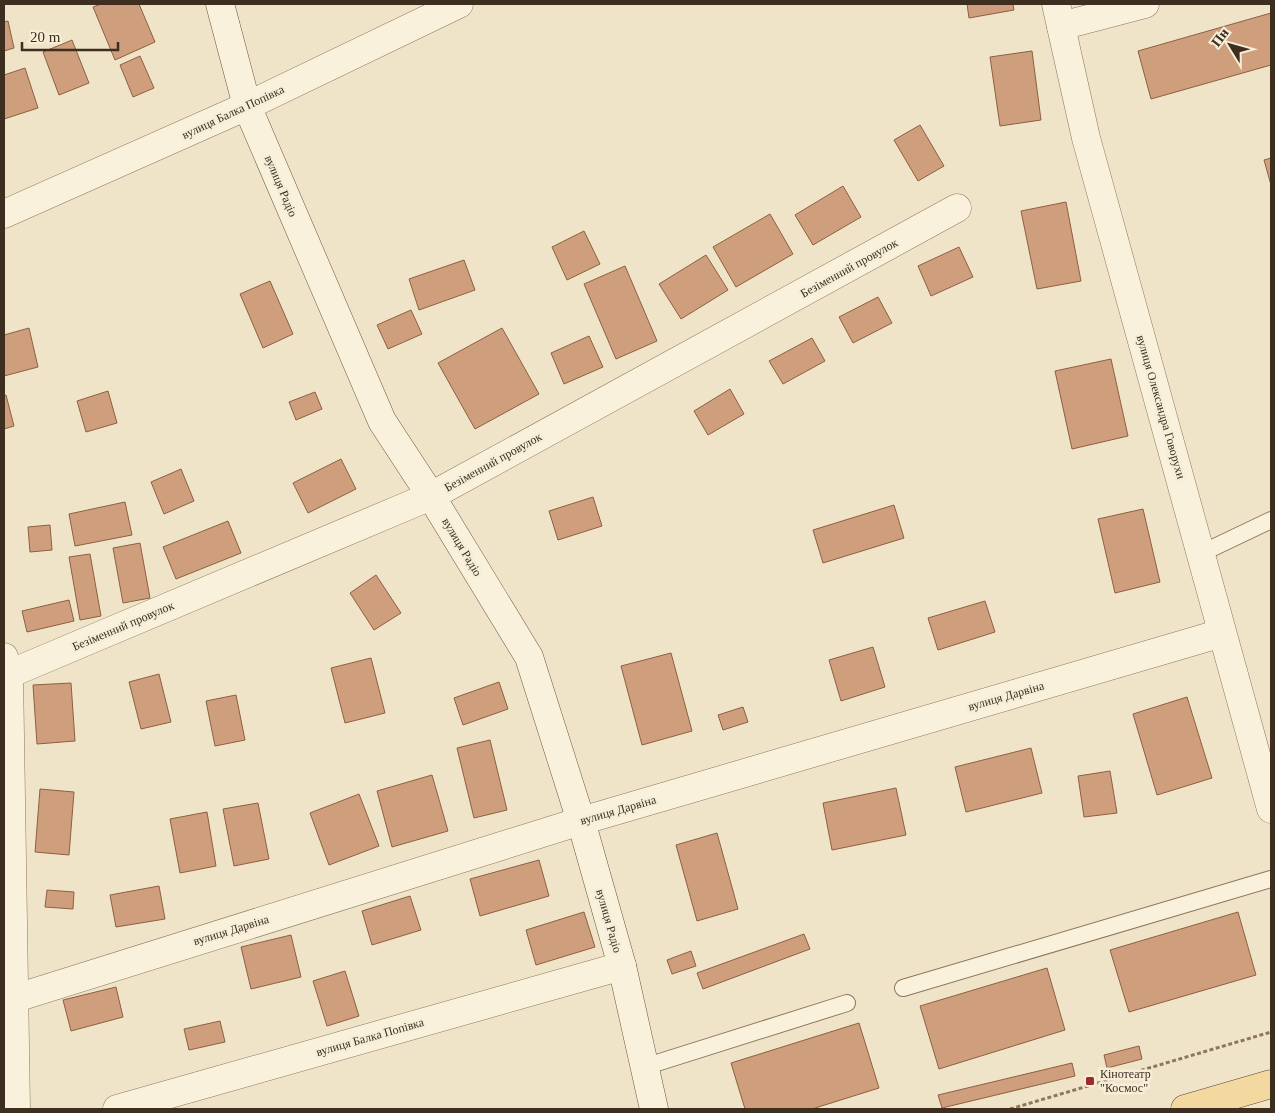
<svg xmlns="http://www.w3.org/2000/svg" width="1275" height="1113" viewBox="0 0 1275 1113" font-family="Georgia,serif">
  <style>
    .building { fill: #cf9f7d; stroke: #8d5f41 }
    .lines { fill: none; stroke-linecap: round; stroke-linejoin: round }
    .lane-casing { stroke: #8d765c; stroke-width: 18 }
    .street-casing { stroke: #8d765c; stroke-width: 29 }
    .secondary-casing { stroke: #6f573f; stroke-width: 29 }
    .primary-casing { stroke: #5b4430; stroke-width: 29 }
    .path { stroke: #8d765c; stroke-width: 3; stroke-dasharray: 4 2.5; stroke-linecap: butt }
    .lane { stroke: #faf1dc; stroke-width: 16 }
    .street { stroke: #faf1dc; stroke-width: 28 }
    .secondary { stroke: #faf1dc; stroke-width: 28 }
    .primary { stroke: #f3d9a0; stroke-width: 28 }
    .poi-dot { fill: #9e2a2b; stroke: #f7eed8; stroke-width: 2 }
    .labels { text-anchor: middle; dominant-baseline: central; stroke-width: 5; stroke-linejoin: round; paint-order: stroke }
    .street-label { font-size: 12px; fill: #3d2e20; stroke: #f7eed8 }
    .poi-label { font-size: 12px; fill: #3d2e20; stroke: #f7eed8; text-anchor: start }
  </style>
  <rect width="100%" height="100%" fill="#f0e4c8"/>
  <g class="building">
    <polygon points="101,4 139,4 155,42 115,60 93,7"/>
    <polygon points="967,4 1013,4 1014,10 969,18"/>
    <polygon points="1271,13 1271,65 1151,99 1138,51"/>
    <polygon points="8,21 14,48 4,51 4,22"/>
    <polygon points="72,40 89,83 59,95 43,52"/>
    <polygon points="1032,51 1041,120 1000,126 990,57"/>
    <polygon points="140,56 154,88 133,97 120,65"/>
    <polygon points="25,68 38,108 4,119 4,75"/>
    <polygon points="920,125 944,166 918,181 894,140"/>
    <polygon points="1271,158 1271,185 1264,160"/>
    <polygon points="843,186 861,217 813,245 795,215"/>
    <polygon points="1066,202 1081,281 1037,289 1021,211"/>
    <polygon points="770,214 793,254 736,287 713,247"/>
    <polygon points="584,231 600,264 567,280 552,247"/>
    <polygon points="959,247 973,277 931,296 918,266"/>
    <polygon points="706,255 728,290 681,319 659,284"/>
    <polygon points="464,260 475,290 419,310 409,279"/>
    <polygon points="625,266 657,341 616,359 584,284"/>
    <polygon points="270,281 293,334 263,348 240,294"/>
    <polygon points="878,297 892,323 853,343 839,317"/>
    <polygon points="411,310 422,334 388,349 377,325"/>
    <polygon points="29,328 38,367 4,376 4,335"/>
    <polygon points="502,328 539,394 475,429 438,363"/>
    <polygon points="589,336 603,367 564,384 551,353"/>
    <polygon points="812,338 825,361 783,384 769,361"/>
    <polygon points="1111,359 1128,436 1072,449 1055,371"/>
    <polygon points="730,389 744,414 708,435 694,411"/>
    <polygon points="108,391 117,423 86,432 77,401"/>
    <polygon points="315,392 322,409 296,420 289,402"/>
    <polygon points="6,395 14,426 4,429 4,396"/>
    <polygon points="341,459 356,489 308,513 293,483"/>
    <polygon points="181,469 194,501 164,514 151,482"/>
    <polygon points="593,497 602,526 558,540 549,511"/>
    <polygon points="125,502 132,535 75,546 69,514"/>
    <polygon points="894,505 904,538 823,563 813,530"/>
    <polygon points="1143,509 1160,582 1115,593 1098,519"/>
    <polygon points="228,521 241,553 176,579 163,547"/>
    <polygon points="50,525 52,550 30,552 28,527"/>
    <polygon points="140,543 150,598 123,603 113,548"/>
    <polygon points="90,554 101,616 80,620 69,557"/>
    <polygon points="376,575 401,613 374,630 350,593"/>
    <polygon points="69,600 74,621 27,632 22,611"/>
    <polygon points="985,601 995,632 938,650 928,618"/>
    <polygon points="873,647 885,687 841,701 829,660"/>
    <polygon points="671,653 692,731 642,745 621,666"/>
    <polygon points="371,658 385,713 345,723 331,668"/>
    <polygon points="159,674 171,722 141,729 129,682"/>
    <polygon points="499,682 508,709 463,725 454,698"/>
    <polygon points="71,683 75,741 37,744 33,685"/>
    <polygon points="236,695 245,740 215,746 206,701"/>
    <polygon points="1187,697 1212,778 1157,795 1133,714"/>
    <polygon points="743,707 748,722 723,730 718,715"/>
    <polygon points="490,740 507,810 474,818 457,748"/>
    <polygon points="1031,748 1042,793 966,812 955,767"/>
    <polygon points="1110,771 1117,813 1084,817 1078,776"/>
    <polygon points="432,775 448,831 392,847 377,791"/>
    <polygon points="896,788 906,835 832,850 823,803"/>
    <polygon points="40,789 74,792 69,855 35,852"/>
    <polygon points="359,794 379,846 329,865 310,813"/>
    <polygon points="258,803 269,859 234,866 223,809"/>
    <polygon points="207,812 216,866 180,873 170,819"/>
    <polygon points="717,833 738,909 697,921 676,845"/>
    <polygon points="539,860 549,896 480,916 470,879"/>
    <polygon points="159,886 165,919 116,927 110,895"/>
    <polygon points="47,890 74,892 73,909 45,907"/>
    <polygon points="410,896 421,930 372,945 362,911"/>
    <polygon points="584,912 595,947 536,965 526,930"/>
    <polygon points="1238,912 1256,975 1129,1012 1110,950"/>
    <polygon points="804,934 810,949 703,989 697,973"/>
    <polygon points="291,935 301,977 251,989 241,947"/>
    <polygon points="691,951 696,966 672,974 667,960"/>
    <polygon points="1047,968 1065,1030 939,1069 920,1006"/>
    <polygon points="345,971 359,1016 327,1026 313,981"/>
    <polygon points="116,987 123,1017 71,1031 63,1000"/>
    <polygon points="220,1021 225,1042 189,1050 184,1029"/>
    <polygon points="859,1023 879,1088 812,1109 745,1109 731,1063"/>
    <polygon points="1139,1046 1142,1059 1107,1068 1104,1055"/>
    <polygon points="1072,1063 1075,1076 942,1108 938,1095"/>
  </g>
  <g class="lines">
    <g class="lane-casing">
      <g id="lane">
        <polyline points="1202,553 1271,520"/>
        <polyline points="903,988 1271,879"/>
        <polyline points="644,1067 847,1003"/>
      </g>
    </g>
    <g class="street-casing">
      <g id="street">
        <polyline points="1056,4 1086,138 1271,809"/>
        <polyline points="1061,26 1145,4"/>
        <polyline points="4,214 247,106 459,4"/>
        <polyline points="4,657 9,674 16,1109"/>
        <polyline points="9,674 431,496 957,208"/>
        <polyline points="16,998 581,821 1222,633"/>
        <polyline points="117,1109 622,966"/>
      </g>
    </g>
    <g class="secondary-casing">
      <polyline id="secondary" points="220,4 247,106 382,421 431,496 529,657 581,821 622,966 654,1109"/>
    </g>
    <g class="primary-casing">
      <polyline id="primary" points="1185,1109 1271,1084"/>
    </g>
    <polyline class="path" points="1010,1109 1271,1032"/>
    <use href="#lane" class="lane"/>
    <use href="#street" class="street"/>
    <use href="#secondary" class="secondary"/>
    <use href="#primary" class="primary"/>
  </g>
  <rect class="poi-dot" x="1085" y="1076" width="10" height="10" rx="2.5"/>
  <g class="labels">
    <g class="street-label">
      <text transform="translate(233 112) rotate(-25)">вулиця Балка Попівка</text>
      <text transform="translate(281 186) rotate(67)">вулиця Радіо</text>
      <text transform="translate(849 268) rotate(-29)">Безіменний провулок</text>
      <text transform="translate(1161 407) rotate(74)">вулиця Олександра Говорухи</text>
      <text transform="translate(493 462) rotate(-29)">Безіменний провулок</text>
      <text transform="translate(462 547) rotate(59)">вулиця Радіо</text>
      <text transform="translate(123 626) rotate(-23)">Безіменний провулок</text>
      <text transform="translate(1006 696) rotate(-16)">вулиця Дарвіна</text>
      <text transform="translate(618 810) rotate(-16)">вулиця Дарвіна</text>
      <text transform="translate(609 921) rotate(74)">вулиця Радіо</text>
      <text transform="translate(231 930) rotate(-17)">вулиця Дарвіна</text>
      <text transform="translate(370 1037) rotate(-16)">вулиця Балка Попівка</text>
    </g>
    <g class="poi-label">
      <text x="1100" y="1074">Кінотеатр<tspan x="1100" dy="14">"Космос"</tspan></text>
    </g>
  </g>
  <rect width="1275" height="1113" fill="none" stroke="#3d2e20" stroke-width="10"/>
  <g transform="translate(1230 45) rotate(307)" stroke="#f7eed8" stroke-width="4" paint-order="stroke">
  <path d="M0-4L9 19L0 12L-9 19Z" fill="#3d2e20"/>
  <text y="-8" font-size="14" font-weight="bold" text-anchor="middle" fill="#3d2e20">Пн</text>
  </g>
  <path d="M22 42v8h96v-8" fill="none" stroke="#3d2e20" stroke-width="2.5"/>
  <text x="30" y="42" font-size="15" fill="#3d2e20" stroke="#f7eed8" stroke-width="4" paint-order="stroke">20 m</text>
</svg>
